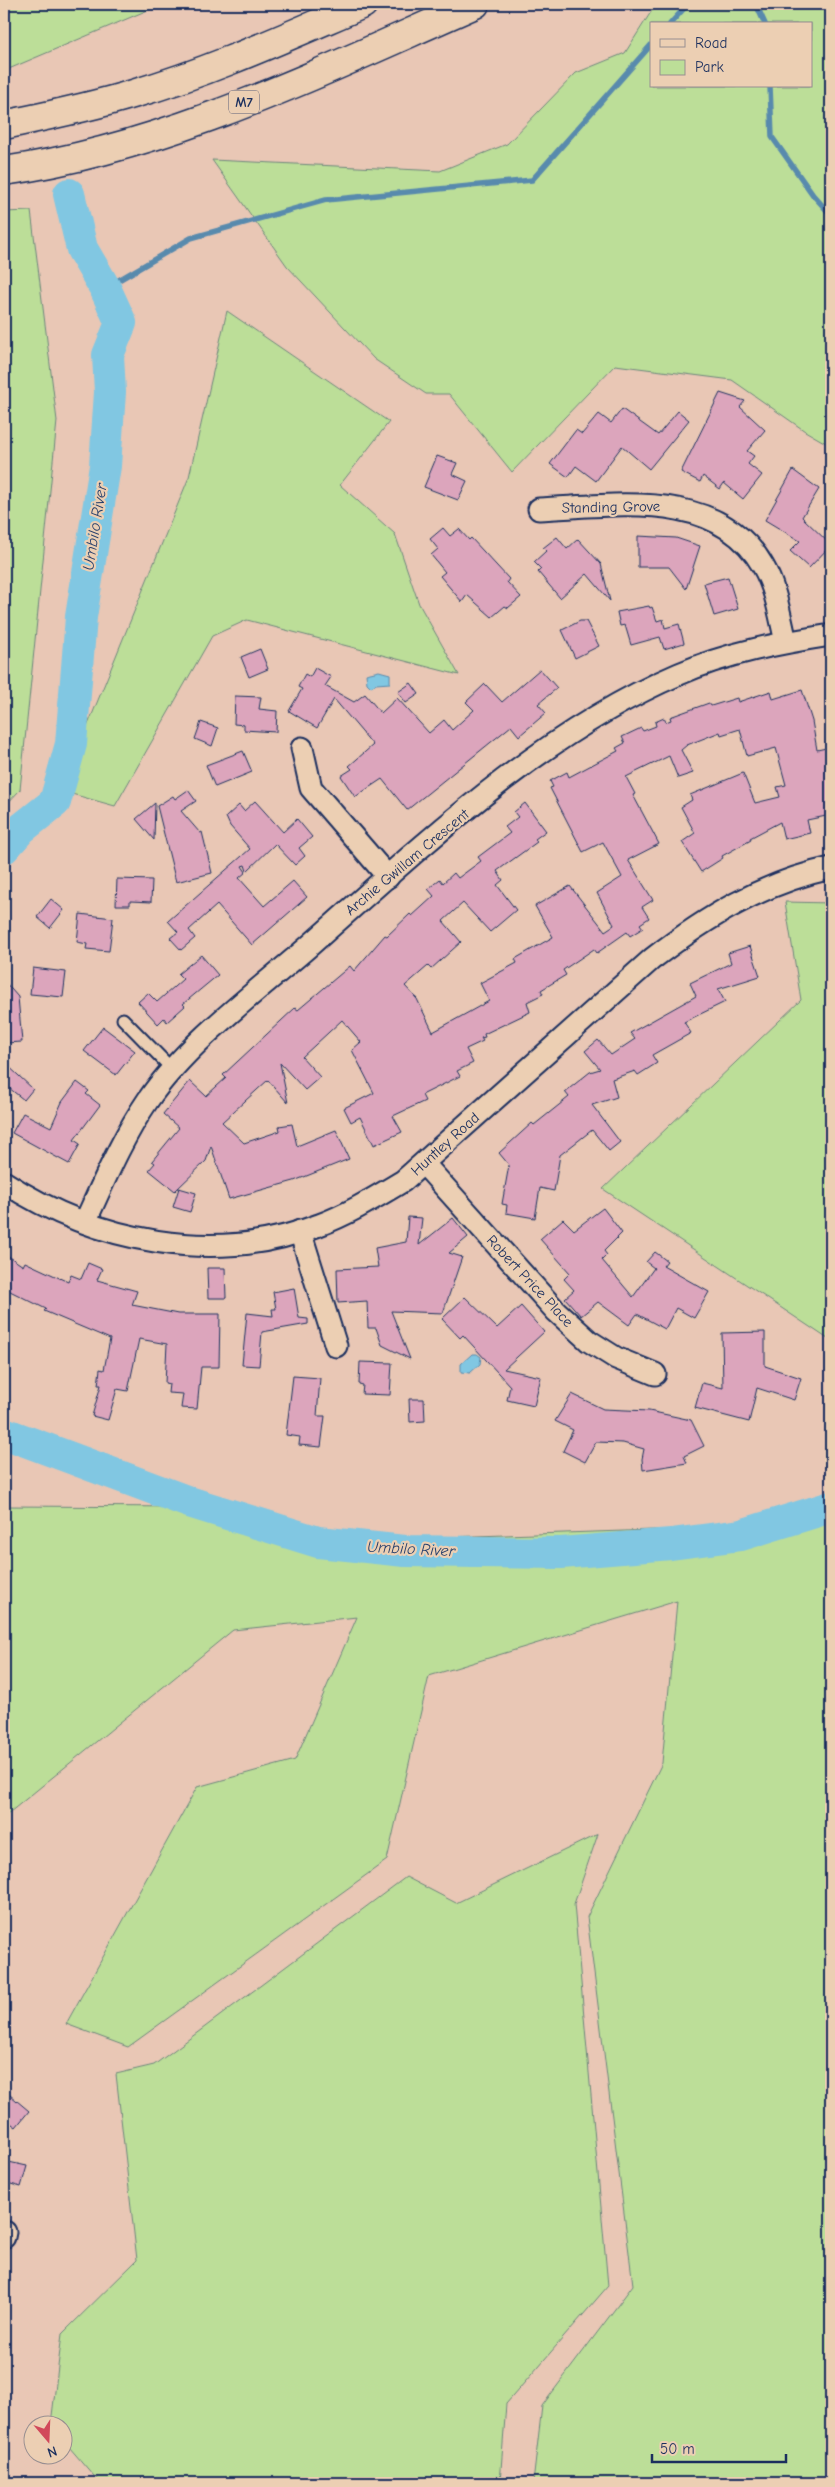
<svg xmlns="http://www.w3.org/2000/svg" width="835" height="2487" viewBox="0 0 835 2487" font-family="'Comic Neue',sans-serif">
  <style>
    .green { fill: #bcde98; stroke: #6c867b; fill-rule: evenodd }
    .water { fill: #81c7e2; stroke: #588aad }
    .lines { fill: none; stroke-linecap: round; stroke-linejoin: round }
    .stream { stroke: #588aad; stroke-width: 5.5 }
    .river { stroke: #81c7e2; stroke-width: 32 }
    .building { fill: #dca5bc; stroke: #1b2f5e }
    .lane-casing { stroke: #1b2f5e; stroke-width: 15 }
    .street-casing { stroke: #1b2f5e; stroke-width: 25 }
    .highway-casing { stroke: #1b2f5e; stroke-width: 31 }
    .lane { stroke: #eccfb3; stroke-width: 11 }
    .street { stroke: #eccfb3; stroke-width: 21 }
    .highway { stroke: #eccfb3; stroke-width: 28 }
    .labels { text-anchor: middle; dominant-baseline: central; stroke-width: 4.5; stroke-linejoin: round; paint-order: stroke }
    .shield { fill: #eccfb3; stroke: #5a5f78; stroke-width: 1 }
    .shield-label { font-size: 14px; font-weight: bold; fill: #1b2f5e }
    .street-label { font-size: 15px; fill: #1b2f5e; stroke: #eccfb3 }
    .water-label { font-size: 16px; font-style: italic; fill: #253e6b; stroke: #eccfb3 }
  </style>
  <rect width="100%" height="100%" fill="#e9c7b5"/>
  <filter id="ink" filterUnits="userSpaceOnUse"><feTurbulence type="fractalNoise" baseFrequency=".02" numOctaves="2"/><feDisplacementMap in="SourceGraphic" scale="10" xChannelSelector="R" yChannelSelector="G"/><feConvolveMatrix kernelMatrix="1 2 1 2 8 2 1 2 1" color-interpolation-filters="sRGB"/></filter>
  <g filter="url(#ink)">
    <g class="green">
      <polygon points="4,4 162,4 4,71"/>
      <path d="M656 4H831V446L805 431 732 380 615 365 512 472 449 394H426L374 359 287 266 212 160 440 171 507 144 576 73 625 53ZM651 24H811V86H651Z"/>
      <polygon points="31,211 57,421 20,790 4,807 4,212"/>
      <polygon points="227,311 389,422 340,485 395,534 419,604 459,675 247,620 212,636 115,806 61,791 189,477"/>
      <polygon points="785,902 831,903 831,1341 603,1189 801,1000"/>
      <polygon points="4,1506 191,1507 357,1540 831,1524 831,2483 533,2483 542,2406 633,2285 587,1917 662,1763 677,1601 429,1676 387,1860 128,2047 66,2024 197,1787 295,1760 357,1617 233,1630 4,1817"/>
      <polygon points="598,1834 574,1904 608,2286 506,2404 500,2483 100,2483 63,2440 62,2424 51,2424 62,2334 137,2260 116,2074 154,2065 406,1877 456,1903"/>
    </g>
    <g class="water">
      <polygon points="379,671 390,674 390,683 376,684 371,687 367,683 366,674"/>
      <polygon points="472,1354 477,1354 481,1357 480,1364 470,1373 461,1372 461,1364"/>
    </g>
    <g class="lines">
      <g class="stream">
        <polyline points="756,4 765,24"/>
        <polyline points="670,24 688,4"/>
        <polyline points="770,86 772,137 813,195 831,215"/>
        <polyline points="105,288 191,238 326,200 532,180 651,45"/>
      </g>
      <g class="river">
        <polyline points="4,848 21,829 55,802 71,744 81,617 105,466 110,392 108,355 121,323 105,288 82,249 69,194"/>
        <polyline points="4,1433 189,1502 318,1542 405,1551 561,1553 671,1544 741,1535 831,1507"/>
      </g>
    </g>
    <g class="building">
      <polygon points="720,393 745,401 740,407 765,430 747,451 754,456 748,464 762,475 743,499 724,483 720,489 703,476 700,482 681,472"/>
      <polygon points="622,409 658,435 678,411 689,420 649,469 622,446 596,481 576,466 568,477 550,464 576,430 582,434 599,414 611,423"/>
      <polygon points="437,456 457,463 452,474 467,481 458,500 424,487"/>
      <polygon points="793,470 819,489 802,517 831,545 809,568 790,551 800,541 765,520"/>
      <polygon points="443,528 450,536 459,529 469,540 471,538 509,579 507,582 521,597 508,608 505,606 492,617 467,595 462,602 440,576 445,572 431,555 438,549 430,539"/>
      <polygon points="638,536 676,538 700,546 686,589 669,567 638,567"/>
      <polygon points="557,537 567,549 578,539 601,564 610,601 587,574 560,598 538,572 541,569 534,562 546,551 543,548"/>
      <polygon points="728,577 738,609 714,616 704,583"/>
      <polygon points="649,606 650,608 652,607 657,621 663,619 665,628 679,624 684,643 664,649 660,637 631,645 625,625 620,626 617,612"/>
      <polygon points="580,621 586,621 599,646 575,658 562,630"/>
      <polygon points="260,649 268,669 249,677 241,657"/>
      <polygon points="315,668 331,677 325,686 354,702 365,694 381,713 397,698 429,733 444,720 452,730 474,710 466,702 485,684 502,702 540,669 557,688 538,704 546,713 519,736 511,726 407,810 382,779 355,797 341,776 352,769 349,766 373,745 334,699 317,728 289,711 302,689 298,687 305,674 310,677"/>
      <polygon points="411,683 419,694 406,703 398,692"/>
      <polygon points="802,690 812,721 817,750 831,747 831,815 807,820 810,833 784,839 780,822 750,838 751,840 722,856 723,858 701,872 682,842 695,833 681,807 692,800 690,795 743,773 755,803 780,797 777,787 786,785 776,748 747,756 740,729 721,735 720,732 687,745 681,750 693,773 678,778 669,756 626,777 635,794 633,795 659,844 628,860 653,900 642,907 649,918 640,924 643,928 630,936 627,932 597,953 594,949 563,970 566,975 541,990 543,994 527,1002 530,1012 484,1034 485,1037 481,1038 483,1041 466,1049 473,1063 457,1071 460,1076 422,1095 425,1101 393,1116 402,1132 374,1145 360,1117 351,1122 344,1108 374,1093 352,1050 361,1042 342,1020 302,1057 320,1077 305,1090 280,1063 288,1103 268,1080 222,1122 244,1143 280,1131 279,1126 292,1124 297,1146 336,1130 349,1159 294,1181 229,1199 211,1146 206,1161 175,1191 149,1170 155,1163 152,1161 179,1128 163,1114 190,1081 206,1096 226,1078 223,1075 295,1008 298,1010 350,966 354,971 385,935 387,936 410,914 412,916 434,896 428,889 440,879 443,883 454,873 458,878 481,861 478,857 510,833 505,827 518,817 514,812 525,803 546,831 535,839 537,842 497,871 503,880 497,885 516,910 490,932 463,903 443,921 461,942 431,969 428,966 405,986 417,999 433,1032 489,1001 480,983 517,963 515,959 553,937 535,906 570,886 605,931 614,925 597,893 622,877 603,842 583,852 550,788 553,787 550,781 567,772 569,777 618,751 616,748 625,743 622,737 641,728 643,731 656,726 655,722 664,718 666,722 671,720 670,717 709,703 711,706 737,698 738,702 771,691 773,699"/>
      <polygon points="235,696 261,697 259,709 277,711 276,732 244,730 244,725 234,724"/>
      <polygon points="201,722 218,728 212,746 195,739"/>
      <polygon points="243,751 252,772 215,787 206,765"/>
      <polygon points="188,790 196,801 181,811 200,833 202,832 212,873 176,882 157,806 173,796 175,799"/>
      <polygon points="255,801 283,832 297,819 312,837 299,848 305,856 295,865 275,844 247,871 245,865 242,866 246,872 239,878 264,906 293,881 307,897 252,945 217,905 189,930 195,938 181,950 170,938 178,932 168,921 250,849 230,826 226,817 239,805 244,811"/>
      <polygon points="155,803 154,840 136,819"/>
      <polygon points="117,879 152,880 151,902 130,901 130,905 116,905"/>
      <polygon points="51,899 64,910 50,928 37,917"/>
      <polygon points="80,914 113,918 109,951 86,949 87,944 77,942"/>
      <polygon points="750,946 760,976 718,989 725,1002 684,1022 691,1033 652,1055 657,1063 638,1075 635,1071 612,1079 617,1097 592,1105 620,1142 609,1151 592,1130 560,1155 554,1191 540,1188 535,1218 506,1213 507,1205 502,1204 509,1165 499,1153 532,1123 534,1125 569,1097 565,1092 590,1072 600,1069 585,1051 598,1040 611,1055 635,1039 630,1033 696,996 690,983 731,963 728,953"/>
      <polygon points="201,955 218,975 183,1004 185,1006 167,1022 164,1018 158,1024 138,1002 148,993 157,1002 183,979 178,974"/>
      <polygon points="33,968 66,972 63,997 30,994"/>
      <polygon points="4,981 18,997 22,1042 4,1043"/>
      <polygon points="103,1027 135,1051 116,1075 84,1051"/>
      <polygon points="4,1062 33,1089 24,1100 4,1084"/>
      <polygon points="77,1082 89,1091 86,1094 100,1105 74,1140 80,1144 69,1164 12,1133 23,1113 51,1127 62,1102"/>
      <polygon points="179,1188 196,1193 190,1212 173,1207"/>
      <polygon points="603,1208 622,1233 604,1251 607,1255 602,1260 633,1297 654,1268 646,1262 655,1252 667,1261 663,1266 709,1292 694,1318 676,1308 665,1329 637,1314 629,1325 598,1302 581,1316 565,1298 574,1290 564,1279 570,1273 540,1239 563,1219 574,1230"/>
      <polygon points="408,1217 422,1218 419,1245 453,1218 468,1237 449,1253 462,1257 443,1313 391,1311 410,1359 382,1345 376,1328 368,1328 367,1301 338,1303 337,1269 378,1267 375,1248 406,1242"/>
      <polygon points="4,1253 23,1266 25,1262 68,1282 71,1275 81,1279 88,1263 102,1269 97,1280 137,1291 132,1305 178,1314 220,1314 219,1367 201,1367 197,1409 181,1408 183,1394 168,1393 169,1384 165,1383 167,1344 139,1339 128,1391 117,1389 108,1420 92,1416 101,1385 98,1385 100,1369 104,1370 110,1339 44,1311 46,1309 4,1288"/>
      <polygon points="207,1268 225,1268 226,1298 208,1298"/>
      <polygon points="294,1288 299,1318 308,1319 308,1324 262,1332 259,1366 242,1365 247,1313 273,1316 272,1309 276,1309 273,1292"/>
      <polygon points="465,1297 497,1328 521,1306 544,1332 504,1369 541,1377 534,1406 507,1400 510,1386 463,1335 460,1338 442,1319"/>
      <polygon points="765,1332 765,1366 801,1378 794,1400 757,1388 749,1422 695,1408 702,1383 723,1388 722,1333"/>
      <polygon points="360,1362 392,1363 390,1395 362,1394 363,1385 359,1384"/>
      <polygon points="293,1376 320,1378 317,1416 325,1416 321,1447 299,1445 300,1437 286,1435"/>
      <polygon points="572,1394 603,1409 649,1411 691,1420 704,1446 684,1456 687,1463 643,1470 642,1459 644,1449 623,1443 596,1442 585,1462 563,1451 573,1430 555,1421"/>
      <polygon points="409,1399 424,1399 425,1421 410,1422"/>
      <polygon points="4,2090 29,2111 16,2127 4,2118"/>
      <polygon points="4,2161 27,2166 21,2187 4,2182"/>
    </g>
    <g class="lines">
      <g class="lane-casing">
        <polyline id="lane" points="123,1019 173,1070"/>
      </g>
      <g class="street-casing">
        <g id="street">
          <path d="M539 509C614 506 718 487 763 566 776 588 780 617 786 642"/>
          <polyline points="302,748 311,788 388,877"/>
          <polyline points="424,1164 556,1311 589,1341 616,1358 655,1374"/>
          <path d="M4 1182C96 1242 215 1266 319 1225 349 1214 376 1197 403 1181L652 959C707 917 762 883 831 868"/>
          <path d="M85 1222C104 1181 122 1138 148 1100 187 1043 255 993 308 947 420 848 540 733 679 674 727 653 780 643 831 635"/>
          <polyline points="300,1231 336,1346"/>
          <polyline points="4,2237 5,2232"/>
        </g>
      </g>
      <g class="highway-casing">
        <g id="highway">
          <path d="M4 125C47 116 91 107 133 94 212 71 288 36 363 4"/>
          <path d="M4 171C168 148 324 70 475 4"/>
        </g>
      </g>
      <use href="#lane" class="lane"/>
      <use href="#street" class="street"/>
      <use href="#highway" class="highway"/>
    </g>
  </g>
  <g class="labels">
    <rect class="shield" x="229" y="90.5" width="30" height="23" rx="4"/>
    <g class="shield-label">
      <text x="244" y="102">M7</text>
    </g>
    <g class="street-label">
      <text transform="translate(611 507) rotate(-1)">Standing Grove</text>
      <text transform="translate(407 862) rotate(-40)">Archie Gwillam Crescent</text>
      <text transform="translate(445 1144) rotate(-42)">Huntley Road</text>
      <text transform="translate(530 1281) rotate(47)">Robert Price Place</text>
    </g>
    <g class="water-label">
      <text transform="translate(95 527) rotate(-81)">Umbilo River</text>
      <text transform="translate(411 1549) rotate(3)">Umbilo River</text>
    </g>
  </g>
  <rect width="835" height="2487" fill="none" stroke="#eccfb3" stroke-width="20"/>
  <rect x="10" y="10" width="815" height="2467" fill="none" stroke="#1b2f5e" stroke-width="2" filter="url(#ink)"/>
  <rect x="650" y="22" width="162" height="65" fill="#eccfb3" stroke="#988f91"/>
  <rect x="660" y="39" width="25" height="8" fill="#eccfb3" stroke="#988f91"/>
  <text x="695" y="48" font-size="15" fill="#1b2f5e">Road</text>
  <rect x="660" y="60" width="25" height="15" fill="#bcde98" stroke="#988f91"/>
  <text x="695" y="72" font-size="15" fill="#1b2f5e">Park</text>
  <g transform="translate(48 2440) rotate(161)"><circle r="24" fill="#eccfb3" stroke="#988f91"/>
  <path d="M0-4L9 19L0 12L-9 19Z" fill="#d1495b"/>
  <text y="-8" font-size="14" font-weight="bold" text-anchor="middle" fill="#1b2f5e">N</text>
  </g>
  <path d="M652 2454v8h134v-8" fill="none" stroke="#1b2f5e" stroke-width="2.5"/>
  <text x="660" y="2454" font-size="15" fill="#1b2f5e" stroke="#eccfb3" stroke-width="4" paint-order="stroke">50 m</text>
</svg>
